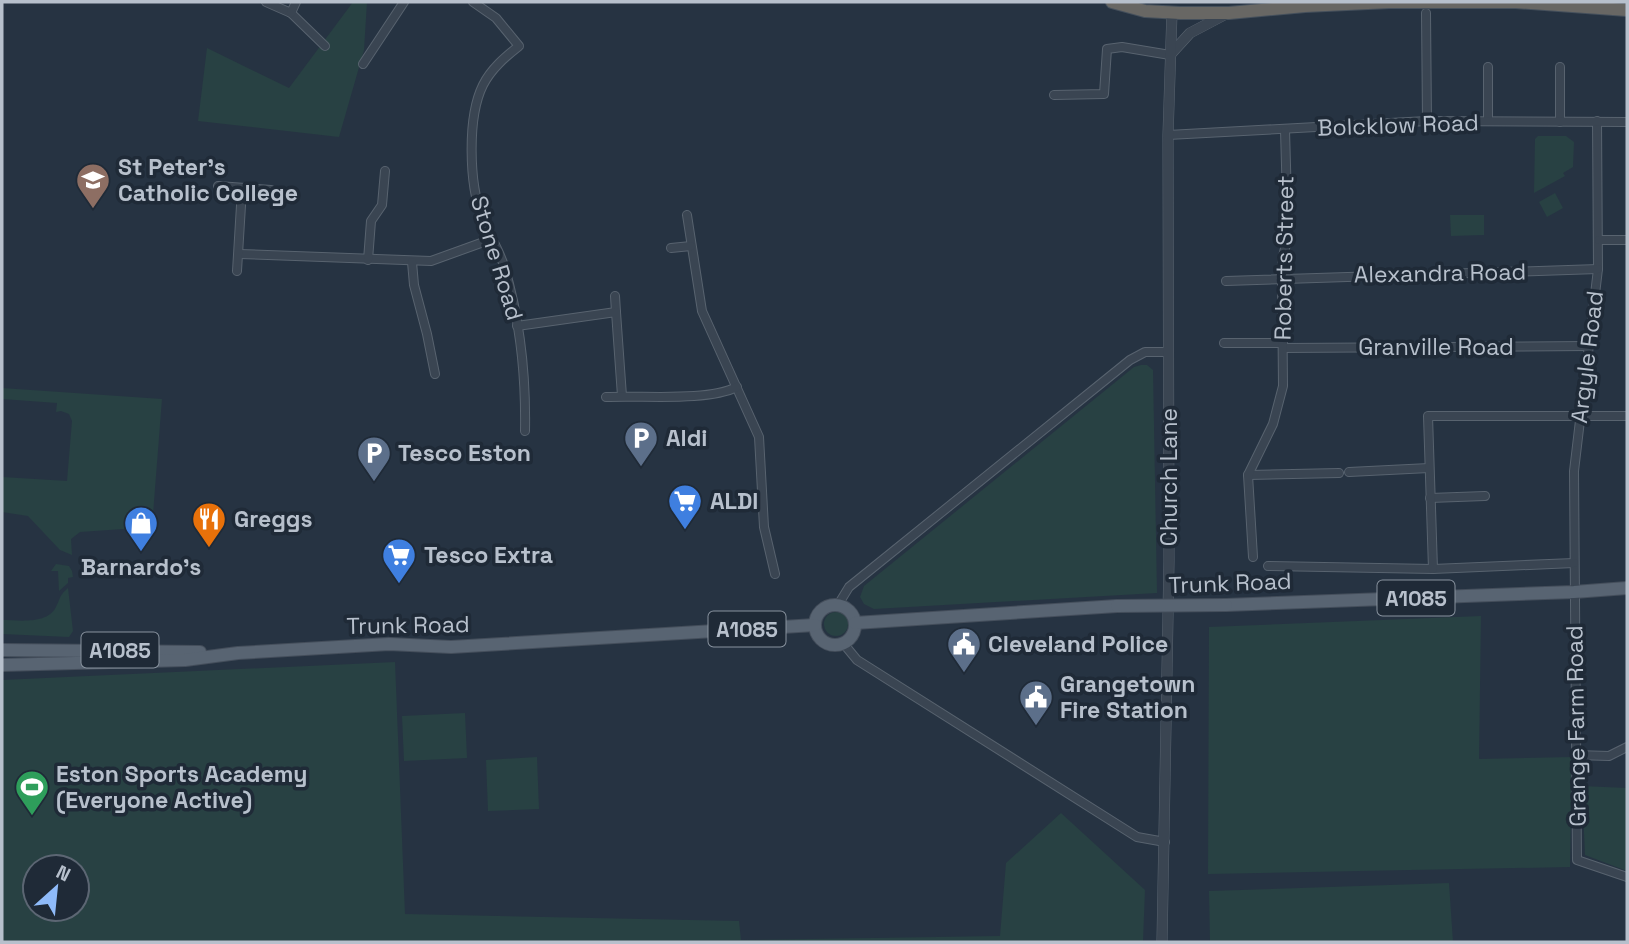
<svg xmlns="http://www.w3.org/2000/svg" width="1629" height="944" viewBox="0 0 1629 944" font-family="'Space Grotesk',sans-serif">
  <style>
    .green { fill: #284143; fill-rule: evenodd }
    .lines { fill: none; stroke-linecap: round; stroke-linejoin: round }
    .minor-casing { stroke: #58636f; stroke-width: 10 }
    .tertiary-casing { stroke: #58636f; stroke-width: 11 }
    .primary-casing { stroke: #444e5b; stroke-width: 14 }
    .trunk-casing { stroke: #45505c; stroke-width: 14 }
    .minor { stroke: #3a4552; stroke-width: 8 }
    .tertiary { stroke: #3a4552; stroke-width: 10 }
    .primary { stroke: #586472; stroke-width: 12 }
    .trunk { stroke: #686764; stroke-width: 12 }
    .primary-bridge-casing { stroke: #444e5b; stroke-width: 14; stroke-linecap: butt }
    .primary-bridge { stroke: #586472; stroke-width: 12 }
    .labels { text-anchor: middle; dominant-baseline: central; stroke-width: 7; stroke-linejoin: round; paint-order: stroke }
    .shield { fill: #1f2a37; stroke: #89939f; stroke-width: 2 }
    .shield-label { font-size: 21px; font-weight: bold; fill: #b7c0cc }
    .street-label { font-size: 23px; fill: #b7c0cc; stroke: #1f2a37 }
    .poi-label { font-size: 23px; font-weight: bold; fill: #b7c0cc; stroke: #1f2a37; text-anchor: start }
  </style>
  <rect width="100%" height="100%" fill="#263342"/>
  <g class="green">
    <polygon points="353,2 367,2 364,50 339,137 198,121 207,48 289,88"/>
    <polygon points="1538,136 1566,136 1574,142 1573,167 1563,173 1565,176 1534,193 1535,139"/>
    <polygon points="1555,193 1563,208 1547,217 1539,202"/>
    <polygon points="1450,215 1484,215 1484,235 1451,236"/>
    <polygon points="1141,365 1147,365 1153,370 1157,593 874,609 864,604 860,597 864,586 1134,367"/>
    <polygon points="2,388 162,399 152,527 80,532 71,539 72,555 60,550 28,516 2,512 2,477 67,481 72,421 69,414 61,411 56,412 57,403 2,399"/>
    <polygon points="56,564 69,566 72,571 73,577 68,578 68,583 59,591 58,571 51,571"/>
    <path d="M68 588 73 631 69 637 2 634V620C18 620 47 625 56 607 61 597 59 596 68 588Z"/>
    <circle cx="836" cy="624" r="12"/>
    <polygon points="1481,616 1479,759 1572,757 1570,867 1208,874 1209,627"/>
    <path d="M395 662 405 914 739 921 741 940 1000 936 1006 863 1061 813 1145 890 1143 942H2V680ZM35 867H77V909H35Z"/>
    <polygon points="465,713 467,758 404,761 402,716"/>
    <polygon points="537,757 539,809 488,811 486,760"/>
    <polygon points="1582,786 1627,788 1627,871 1585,855"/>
    <polygon points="1449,883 1453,942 1210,942 1209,891"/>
  </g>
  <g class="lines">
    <g class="minor-casing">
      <g id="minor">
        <polyline points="266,2 291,13 325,46"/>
        <path d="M473 2 496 18 519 46C505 57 491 69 483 85 467 117 469 184 482 217 488 234 499 249 504 266 520 319 526 376 525 431"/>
        <polyline points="291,13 296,2"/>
        <polyline points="1426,13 1427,121"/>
        <polyline points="363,64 404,2"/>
        <polyline points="1488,67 1488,121"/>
        <polyline points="1560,67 1560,122"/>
        <polyline points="1054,95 1104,94 1107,49 1122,47 1170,55"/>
        <polyline points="1597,121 1598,269 1574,471 1577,860 1627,877"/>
        <polyline points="1168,135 1427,121 1627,122"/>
        <polyline points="218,186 271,190"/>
        <polyline points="687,215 702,311 759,437 764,527 775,574"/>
        <polyline points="1599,240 1627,240"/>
        <polyline points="671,248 691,246"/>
        <polyline points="239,254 431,261 492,239"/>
        <polyline points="368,260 371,221 382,205 385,171"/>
        <polyline points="412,262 414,285 427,334 435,374"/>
        <polyline points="237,271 242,189"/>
        <polyline points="1226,281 1598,269"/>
        <polyline points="615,296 616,312"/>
        <polyline points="517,326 616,312 622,396"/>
        <polyline points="1224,343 1283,343"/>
        <polyline points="1283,348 1589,346"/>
        <path d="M606 397C642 395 706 402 737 387"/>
        <polyline points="1349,472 1429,468"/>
        <polyline points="1248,475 1339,473"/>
        <polyline points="1430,498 1485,496"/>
        <polyline points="1253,557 1248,475 1273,424 1283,386 1282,279 1283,256 1288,237 1285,130"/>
        <polyline points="1268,566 1433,569 1574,563"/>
        <polyline points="1433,569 1428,416 1627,416"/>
        <polyline points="838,605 849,587 1130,360 1145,352 1168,352"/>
        <polyline points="843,643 857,660 1137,837 1165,842"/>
        <polyline points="1576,755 1609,756 1627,747"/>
      </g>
    </g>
    <g class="tertiary-casing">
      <g id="tertiary">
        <polyline points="1170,55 1190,33 1228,13"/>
        <polyline points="1162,942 1169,561 1168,135 1172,12"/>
      </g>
    </g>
    <g class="primary-casing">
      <g id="primary">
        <polyline points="1226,605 1574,592 1627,588"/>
        <circle cx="835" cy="625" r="20"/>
        <polyline points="855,623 1117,606"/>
        <polyline points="2,650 200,652"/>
        <polyline points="2,665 185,660 238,653 389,644 451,647 815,625"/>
      </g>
    </g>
    <g class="trunk-casing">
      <polyline id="trunk" points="1112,2 1145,11 1180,13 1229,13 1305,6 1389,2 1516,2 1627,10"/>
    </g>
    <use href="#minor" class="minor"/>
    <use href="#tertiary" class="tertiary"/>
    <use href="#primary" class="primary"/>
    <use href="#trunk" class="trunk"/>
    <g class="primary-bridge-casing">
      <polyline id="primary-bridge" points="1117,606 1226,605"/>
    </g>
    <use href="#primary-bridge" class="primary-bridge"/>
  </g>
  <defs>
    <g id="school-pin" transform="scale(1.75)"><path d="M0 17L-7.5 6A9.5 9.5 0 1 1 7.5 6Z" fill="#8d6e63" stroke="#1f2a37"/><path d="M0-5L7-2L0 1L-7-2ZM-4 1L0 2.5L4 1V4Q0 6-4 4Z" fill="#fff"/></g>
    <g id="parking-pin" transform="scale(1.75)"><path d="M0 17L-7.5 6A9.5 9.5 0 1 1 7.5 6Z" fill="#5c6f8a" stroke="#1f2a37"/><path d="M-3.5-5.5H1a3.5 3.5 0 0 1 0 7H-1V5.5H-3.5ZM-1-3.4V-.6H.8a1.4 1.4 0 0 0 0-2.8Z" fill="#fff"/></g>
    <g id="supermarket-pin" transform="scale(1.75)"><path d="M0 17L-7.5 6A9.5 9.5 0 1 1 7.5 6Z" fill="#3f7fe0" stroke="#1f2a37"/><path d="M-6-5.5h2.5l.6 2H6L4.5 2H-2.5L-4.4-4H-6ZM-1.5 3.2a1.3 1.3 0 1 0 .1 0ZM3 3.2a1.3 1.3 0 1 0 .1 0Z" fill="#fff"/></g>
    <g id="restaurant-pin" transform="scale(1.75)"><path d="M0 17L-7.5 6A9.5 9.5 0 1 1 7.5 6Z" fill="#e8710a" stroke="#1f2a37"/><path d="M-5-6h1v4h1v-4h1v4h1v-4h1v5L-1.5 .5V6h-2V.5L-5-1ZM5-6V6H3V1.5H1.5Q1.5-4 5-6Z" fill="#fff"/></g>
    <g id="shop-pin" transform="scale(1.75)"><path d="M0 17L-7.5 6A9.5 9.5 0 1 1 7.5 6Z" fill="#3f7fe0" stroke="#1f2a37"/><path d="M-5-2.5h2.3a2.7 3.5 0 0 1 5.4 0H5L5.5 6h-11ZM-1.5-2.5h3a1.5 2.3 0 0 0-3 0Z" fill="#fff"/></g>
    <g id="civic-pin" transform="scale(1.75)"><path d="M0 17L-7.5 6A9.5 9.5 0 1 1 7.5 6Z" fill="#5c6f8a" stroke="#1f2a37"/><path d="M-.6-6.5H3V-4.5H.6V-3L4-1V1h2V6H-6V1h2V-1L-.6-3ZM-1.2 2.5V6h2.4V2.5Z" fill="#fff"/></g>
    <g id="stadium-pin" transform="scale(1.75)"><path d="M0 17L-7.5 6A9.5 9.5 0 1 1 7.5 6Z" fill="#2e9e5b" stroke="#1f2a37"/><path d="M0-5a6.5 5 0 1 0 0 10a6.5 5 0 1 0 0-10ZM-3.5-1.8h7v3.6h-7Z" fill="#fff"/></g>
  </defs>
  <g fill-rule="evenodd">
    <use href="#school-pin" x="93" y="180"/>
    <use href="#parking-pin" x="641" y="438"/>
    <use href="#parking-pin" x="374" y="453"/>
    <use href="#supermarket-pin" x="685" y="501"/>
    <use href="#restaurant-pin" x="209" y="519"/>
    <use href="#shop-pin" x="141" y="523"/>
    <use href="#supermarket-pin" x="399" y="555"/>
    <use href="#civic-pin" x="964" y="644"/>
    <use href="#civic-pin" x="1036" y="697"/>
    <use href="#stadium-pin" x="32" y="787"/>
  </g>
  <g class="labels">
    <g class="shield">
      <rect x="1377.5" y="580.5" width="77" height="35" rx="5"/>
      <rect x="708.5" y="611.5" width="77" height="35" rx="5"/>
      <rect x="81.5" y="632.5" width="77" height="35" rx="5"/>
    </g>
    <g class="shield-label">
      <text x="1416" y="598">A1085</text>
      <text x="747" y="629">A1085</text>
      <text x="120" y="650">A1085</text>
    </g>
    <g class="street-label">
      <text transform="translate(1398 125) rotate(-2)">Bolcklow Road</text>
      <text transform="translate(497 258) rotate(73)">Stone Road</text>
      <text transform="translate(1284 258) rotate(-89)">Roberts Street</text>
      <text transform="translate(1440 273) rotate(-1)">Alexandra Road</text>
      <text x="1436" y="347">Granville Road</text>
      <text transform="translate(1587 357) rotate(-83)">Argyle Road</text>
      <text transform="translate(1169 477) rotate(-90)">Church Lane</text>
      <text transform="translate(1230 583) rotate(-2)">Trunk Road</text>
      <text transform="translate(408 625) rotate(-1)">Trunk Road</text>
      <text transform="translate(1576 726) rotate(-91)">Grange Farm Road</text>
    </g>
    <g class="poi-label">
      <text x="118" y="167">St Peter's<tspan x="118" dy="26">Catholic College</tspan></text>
      <text x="666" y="438">Aldi</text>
      <text x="398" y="453">Tesco Eston</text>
      <text x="710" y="501">ALDI</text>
      <text x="234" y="519">Greggs</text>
      <text x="424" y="555">Tesco Extra</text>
      <text x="141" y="567" text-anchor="middle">Barnardo's</text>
      <text x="988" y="644">Cleveland Police</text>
      <text x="1060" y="684">Grangetown<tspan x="1060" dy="26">Fire Station</tspan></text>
      <text x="56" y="774">Eston Sports Academy<tspan x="56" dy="26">(Everyone Active)</tspan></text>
    </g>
  </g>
  <rect width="1629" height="944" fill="none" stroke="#b7c0cc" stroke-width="7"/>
  <g transform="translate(56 888) rotate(27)"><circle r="33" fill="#1f2a37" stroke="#5c6673" stroke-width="2"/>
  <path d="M0-5L12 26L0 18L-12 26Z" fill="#8fbbf9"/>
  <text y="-10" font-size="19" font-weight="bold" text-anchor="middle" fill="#b7c0cc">N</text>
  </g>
</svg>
